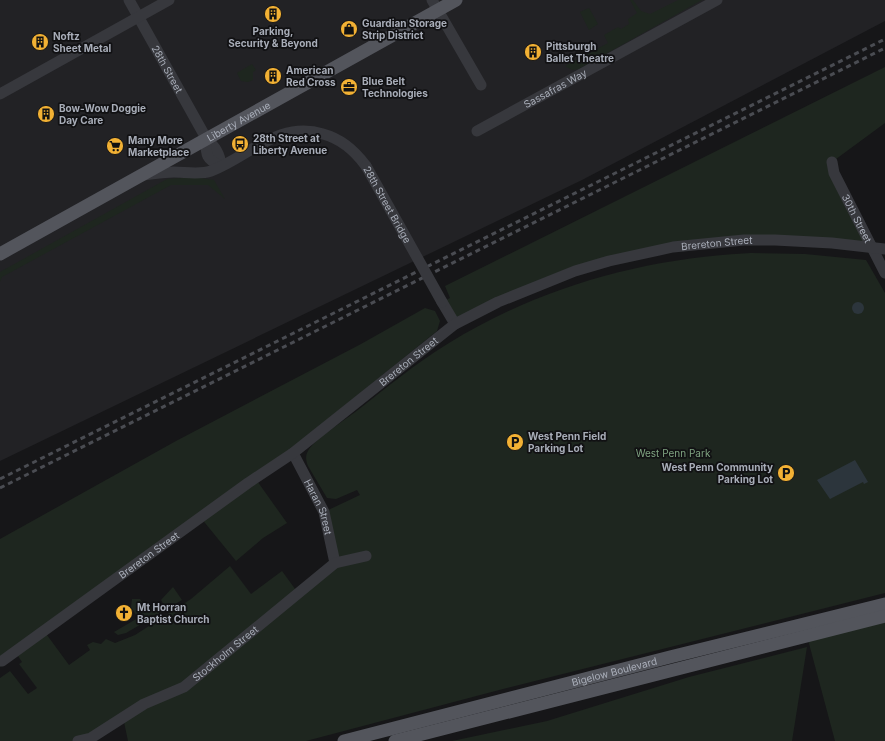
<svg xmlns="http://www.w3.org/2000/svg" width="885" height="741" viewBox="0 0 885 741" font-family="Inter,sans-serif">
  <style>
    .built { fill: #222225 }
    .green { fill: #1e261f }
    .water { fill: #2c353c }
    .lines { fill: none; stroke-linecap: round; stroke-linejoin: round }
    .minor { stroke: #37383d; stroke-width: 11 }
    .major { stroke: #53555c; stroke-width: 13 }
    .rail { stroke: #4a4c52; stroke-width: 3; stroke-dasharray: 5 4; stroke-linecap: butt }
    .minor-bridge { stroke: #37383d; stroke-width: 11 }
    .labels { text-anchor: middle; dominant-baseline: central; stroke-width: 3.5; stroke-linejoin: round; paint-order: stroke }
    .poi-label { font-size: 10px; font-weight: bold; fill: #a8adb8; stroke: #111113; text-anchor: start }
    .street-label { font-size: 10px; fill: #a8adb8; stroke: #111113 }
    .park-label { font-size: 10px; fill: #7fa381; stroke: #111113 }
  </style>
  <rect width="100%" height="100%" fill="#161618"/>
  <polygon class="built" points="0,0 885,0 885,21 582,180 0,461"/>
  <g class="green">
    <polygon points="630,0 633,0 641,11 650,14 678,0 702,0 579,69 572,70 565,66 608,43 604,35 618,27 621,29 629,24 628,19 637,13"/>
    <polygon points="589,8 598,24 589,30 580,12"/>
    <polygon points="252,64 256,70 253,72 253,80 248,82 241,81 237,73"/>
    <polygon points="885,67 885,123 832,162 872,248 744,240 609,261 455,324 442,302 450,298 445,286"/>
    <polygon points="194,177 214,180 225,199 208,185 171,185 2,277 0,282 0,272 167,179"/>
    <path d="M751 253 805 254 866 260 885 293V593L503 689 306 741H128L123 717 78 741H0V678L10 671 28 694 37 688 19 664 22 662 18 656 0 667V539L176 441 361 344 425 308 435 311 440 321 437 331 255 478 287 523 263 538 236 561 201 518 44 631 69 665 90 650 87 645 93 642 101 644 106 639 115 643 135 635 191 599 230 566 251 594 282 571 298 593 335 563 324 512 360 495 357 490 336 499 327 498 308 466C306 461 305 456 308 451 314 440 343 421 354 413 385 389 416 363 449 343 540 287 645 258 751 253Z"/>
    <polygon points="173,587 182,600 126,633 118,635 114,632 138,618 131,607 132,599 140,599 145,607 148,608 154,603 157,609 164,605 161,600"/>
    <polygon points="885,616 885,741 835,741 807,636"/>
    <polygon points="807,647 792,741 452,741 547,721 689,677"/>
  </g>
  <g class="water">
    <circle cx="858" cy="308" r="6"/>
    <polygon points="855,460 868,482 864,484 863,482 830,499 817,480"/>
  </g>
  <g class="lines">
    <g class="minor">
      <path id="s1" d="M129 0 206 138C215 147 220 153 221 166"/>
      <polyline points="432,0 481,85"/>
      <polyline points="0,94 169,0"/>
      <path id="s2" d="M477 131 717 0"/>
      <path d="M206 138C206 154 205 159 221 166"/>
      <path id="s3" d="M832 162 834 173 885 273"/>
      <path d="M143 175C153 174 164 172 174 172 185 172 200 175 211 171 248 157 279 120 323 134 342 139 355 151 366 166"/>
      <polyline points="442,302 455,324"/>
      <path id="s4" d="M293 453 324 512 335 563"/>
      <path id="s5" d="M2 661 248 483 293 453 455 324 498 302 575 271 609 261 673 247 744 240H775L832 243 885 249"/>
      <path id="s6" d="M78 741 91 738 144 704 184 687 335 563 366 556"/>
    </g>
    <g class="major">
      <path id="s7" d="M0 254 456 0"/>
      <path id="s8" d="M344 741 670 657 885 604"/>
      <polyline points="395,741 885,616"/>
    </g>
    <g class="rail">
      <polyline points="0,479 885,39"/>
      <polyline points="0,488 885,48"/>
    </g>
    <path class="minor-bridge" id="s9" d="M366 166 442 302"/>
  </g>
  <defs>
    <g id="building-disc" transform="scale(0.9)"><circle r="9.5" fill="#f2b134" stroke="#111113"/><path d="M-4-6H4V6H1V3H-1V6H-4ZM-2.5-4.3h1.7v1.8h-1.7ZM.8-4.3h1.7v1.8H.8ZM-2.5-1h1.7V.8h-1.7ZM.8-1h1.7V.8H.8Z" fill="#111"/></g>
    <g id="shop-disc" transform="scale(0.9)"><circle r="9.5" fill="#f2b134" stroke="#111113"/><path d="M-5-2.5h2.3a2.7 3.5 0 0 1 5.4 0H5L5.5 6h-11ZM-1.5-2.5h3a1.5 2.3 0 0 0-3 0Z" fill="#111"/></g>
    <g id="office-disc" transform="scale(0.9)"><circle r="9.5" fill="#f2b134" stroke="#111113"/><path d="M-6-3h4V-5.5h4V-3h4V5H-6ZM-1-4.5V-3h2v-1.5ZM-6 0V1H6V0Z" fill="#111"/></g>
    <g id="bus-disc" transform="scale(0.9)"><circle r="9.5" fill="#f2b134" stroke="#111113"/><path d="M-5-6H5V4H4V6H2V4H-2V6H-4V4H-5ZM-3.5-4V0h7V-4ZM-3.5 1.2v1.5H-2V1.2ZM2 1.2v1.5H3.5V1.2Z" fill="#111"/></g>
    <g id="supermarket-disc" transform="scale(0.9)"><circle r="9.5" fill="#f2b134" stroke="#111113"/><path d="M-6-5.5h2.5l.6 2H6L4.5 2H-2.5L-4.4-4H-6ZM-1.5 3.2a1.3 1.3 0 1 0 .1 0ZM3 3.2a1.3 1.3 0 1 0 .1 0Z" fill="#111"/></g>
    <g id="parking-disc" transform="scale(0.9)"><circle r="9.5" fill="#f2b134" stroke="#111113"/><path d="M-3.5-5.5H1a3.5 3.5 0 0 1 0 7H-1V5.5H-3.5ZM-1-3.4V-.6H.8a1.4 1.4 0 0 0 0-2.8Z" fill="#111"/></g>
    <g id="church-disc" transform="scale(0.9)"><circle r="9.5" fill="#f2b134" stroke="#111113"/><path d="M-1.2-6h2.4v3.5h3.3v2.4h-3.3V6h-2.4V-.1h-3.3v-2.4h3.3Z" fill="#111"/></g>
  </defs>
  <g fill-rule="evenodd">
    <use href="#building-disc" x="273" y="14"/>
    <use href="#shop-disc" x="349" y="29"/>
    <use href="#building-disc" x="40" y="42"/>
    <use href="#building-disc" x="533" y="52"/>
    <use href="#building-disc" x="273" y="76"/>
    <use href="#office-disc" x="349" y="87"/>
    <use href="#building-disc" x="46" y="114"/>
    <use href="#bus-disc" x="240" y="144"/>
    <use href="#supermarket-disc" x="115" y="146"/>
    <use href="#parking-disc" x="515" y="442"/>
    <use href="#parking-disc" x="786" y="473"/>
    <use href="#church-disc" x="124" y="613"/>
  </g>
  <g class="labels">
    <g class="poi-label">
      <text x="362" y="23">Guardian Storage<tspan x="362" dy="12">Strip District</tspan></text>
      <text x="273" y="31" text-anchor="middle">Parking,<tspan x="273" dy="12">Security &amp; Beyond</tspan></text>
      <text x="53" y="36">Noftz<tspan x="53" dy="12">Sheet Metal</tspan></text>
      <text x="546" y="46">Pittsburgh<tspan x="546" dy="12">Ballet Theatre</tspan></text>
      <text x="286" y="70">American<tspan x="286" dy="12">Red Cross</tspan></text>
      <text x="362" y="81">Blue Belt<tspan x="362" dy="12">Technologies</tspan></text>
      <text x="59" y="108">Bow-Wow Doggie<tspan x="59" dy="12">Day Care</tspan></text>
      <text x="253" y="138">28th Street at<tspan x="253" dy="12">Liberty Avenue</tspan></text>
      <text x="128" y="140">Many More<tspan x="128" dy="12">Marketplace</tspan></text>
      <text x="528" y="436">West Penn Field<tspan x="528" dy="12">Parking Lot</tspan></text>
      <text x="773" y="467" text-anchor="end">West Penn Community<tspan x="773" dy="12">Parking Lot</tspan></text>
      <text x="137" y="607">Mt Horran<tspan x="137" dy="12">Baptist Church</tspan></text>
    </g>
    <g class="street-label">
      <text stroke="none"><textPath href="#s1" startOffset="79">28th Street</textPath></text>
      <text stroke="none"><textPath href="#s2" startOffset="89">Sassafras Way</textPath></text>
      <text stroke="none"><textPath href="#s7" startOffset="273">Liberty Avenue</textPath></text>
      <text stroke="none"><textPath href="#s9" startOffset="44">28th Street Bridge</textPath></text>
      <text stroke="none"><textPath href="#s3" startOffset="62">30th Street</textPath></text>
      <text stroke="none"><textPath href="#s5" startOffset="841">Brereton Street</textPath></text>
      <text stroke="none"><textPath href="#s5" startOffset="505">Brereton Street</textPath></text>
      <text stroke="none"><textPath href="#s4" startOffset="60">Haran Street</textPath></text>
      <text stroke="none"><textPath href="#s5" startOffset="181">Brereton Street</textPath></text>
      <text stroke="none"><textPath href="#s6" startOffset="173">Stockholm Street</textPath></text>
      <text stroke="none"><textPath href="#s8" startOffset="279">Bigelow Boulevard</textPath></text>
    </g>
    <g class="park-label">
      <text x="673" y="453">West Penn Park</text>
    </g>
  </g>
</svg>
